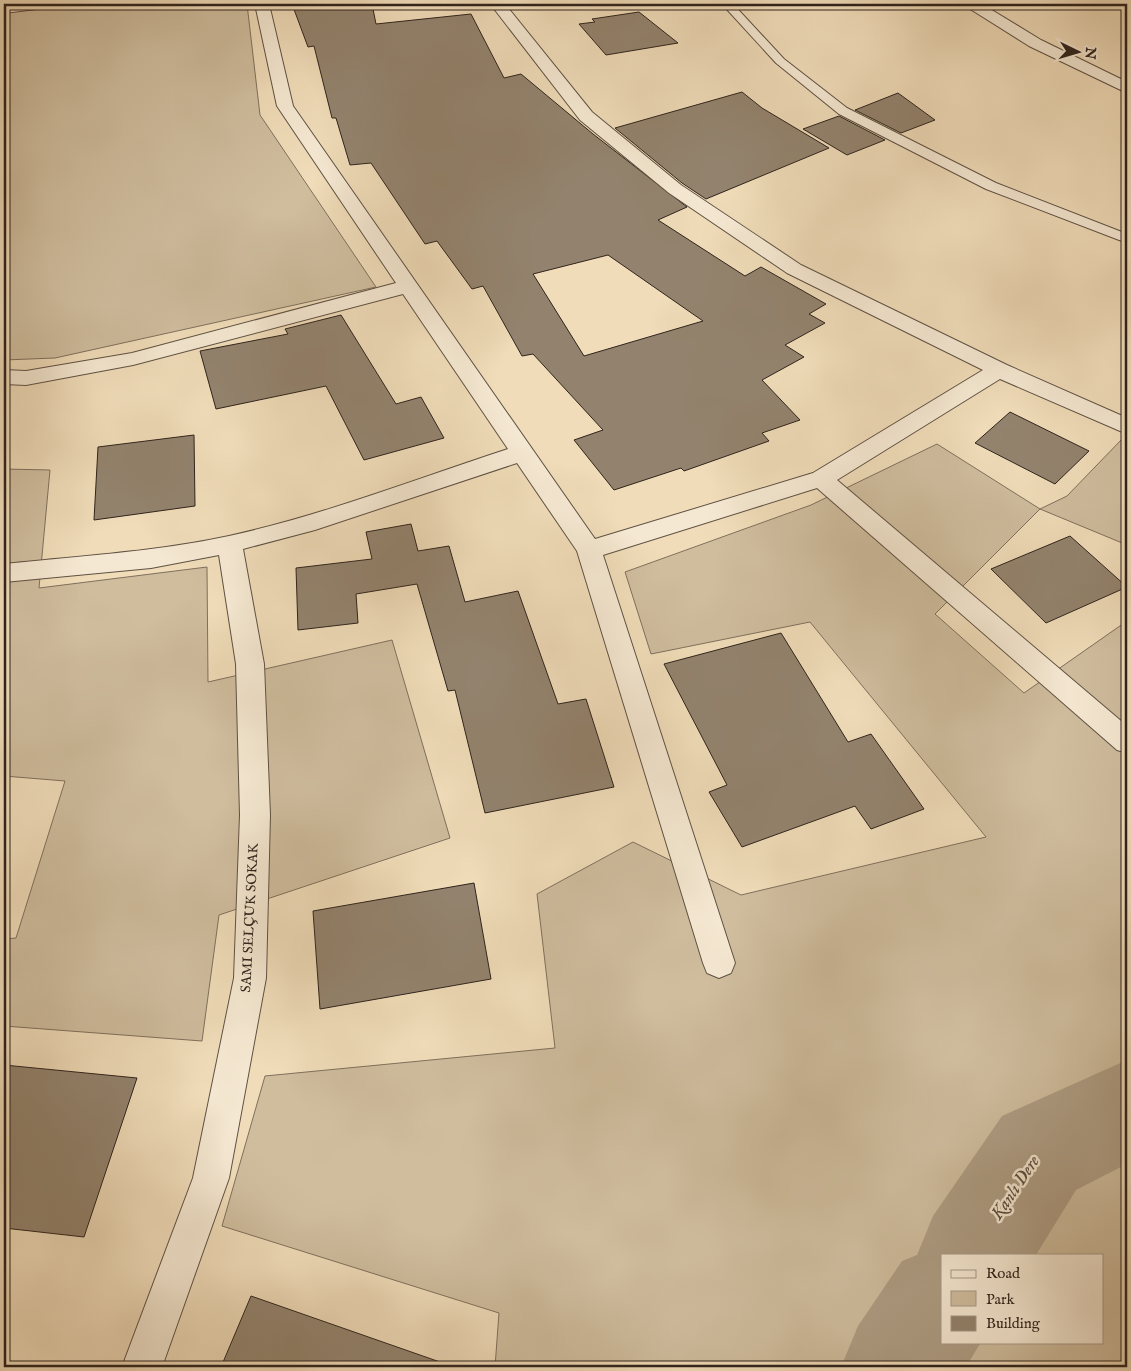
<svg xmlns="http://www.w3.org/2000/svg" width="1131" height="1371" viewBox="0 0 1131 1371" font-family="'IM FELL English',serif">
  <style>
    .green { fill: #cfbd9e; stroke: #7f705d; fill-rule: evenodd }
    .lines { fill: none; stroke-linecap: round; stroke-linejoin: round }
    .river { fill: #ae9d84; fill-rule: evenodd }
    .building { fill: #93836e; stroke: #2f231c; fill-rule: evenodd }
    .service-casing { stroke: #5f5143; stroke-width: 2 }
    .minor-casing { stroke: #5f5143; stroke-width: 2 }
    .service { fill: #f5e8d2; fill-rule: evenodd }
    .minor { fill: #f5e8d2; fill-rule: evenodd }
    .labels { text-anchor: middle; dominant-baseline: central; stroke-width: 5; stroke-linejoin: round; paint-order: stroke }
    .street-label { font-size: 14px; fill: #2f231c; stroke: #f5e8d2 }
    .near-water-label { font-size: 18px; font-style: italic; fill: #5b4e40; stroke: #f5e8d2 }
  </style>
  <rect width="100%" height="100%" fill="#f0dcb9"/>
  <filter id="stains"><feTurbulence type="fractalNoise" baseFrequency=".004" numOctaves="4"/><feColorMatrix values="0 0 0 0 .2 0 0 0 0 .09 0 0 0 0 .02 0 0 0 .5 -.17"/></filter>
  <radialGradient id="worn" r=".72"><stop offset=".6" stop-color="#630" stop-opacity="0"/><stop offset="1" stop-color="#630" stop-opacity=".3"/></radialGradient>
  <g class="green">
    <polygon points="4,4 247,4 260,115 376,287 55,358 4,360"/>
    <path d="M1123 438 1127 440V545L1040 509 935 614 1024 693 1127 621V1367H495L499 1313 222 1226 265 1076 555 1048 537 894 633 842 741 895 986 837 810 622 651 654 625 572 811 505 937 444 1040 509 1067 496ZM942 1255H1102V1342H942Z"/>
    <polygon points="4,469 50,470 39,588 207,567 208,682 392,640 450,838 219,915 202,1041 4,1026 4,939 16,938 65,781 4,776"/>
  </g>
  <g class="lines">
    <polygon class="river" points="1127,1060 1127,1164 1076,1190 1036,1255 942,1255 942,1342 981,1342 966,1367 841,1367 858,1326 902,1261 917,1255 933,1216 1002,1116"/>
  </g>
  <g class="building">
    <path d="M292 4H372L376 24 471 14 504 78 521 74 593 134 687 207 658 220 745 276 761 267 826 304 809 314 825 323 785 345 804 357 762 380 800 420 762 433 769 441 684 471 681 468 614 490 574 440 603 430 533 354 522 356 483 286 472 289 437 241 425 244 371 163 350 165 336 118H332L314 46 308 47ZM608 255 703 321 584 356 533 274Z"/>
    <polygon points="639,12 678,43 606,55 579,24 595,22 592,19"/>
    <polygon points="742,92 762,108 829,148 706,199 682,183 615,128"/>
    <polygon points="898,93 935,120 901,133 855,110"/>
    <polygon points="839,116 885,140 847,155 803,129"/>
    <polygon points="341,315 396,404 421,397 444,438 364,460 326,386 216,409 200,351 288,334 285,329"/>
    <polygon points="1010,412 1089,451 1055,484 975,443"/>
    <polygon points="194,435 195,506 94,520 98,447"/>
    <polygon points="411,524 418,551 449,546 465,602 518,591 558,704 586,699 614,787 485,813 455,690 448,691 417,584 356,594 358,623 298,630 296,568 372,559 366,532"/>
    <polygon points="1070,536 1127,587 1046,623 991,569"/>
    <polygon points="781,633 848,742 871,734 924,809 871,829 855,806 742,847 709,792 727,785 664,664"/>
    <polygon points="474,883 491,979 320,1009 313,911"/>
    <polygon points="4,1065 137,1078 84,1237 4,1228"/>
    <polygon points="251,1296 440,1362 439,1367 221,1367"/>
  </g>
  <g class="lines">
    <g class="service-casing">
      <g id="service">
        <polygon points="28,4 58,4 53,7 4,13 4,7"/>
        <polygon points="722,4 733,4 784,59 847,108 996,183 1127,234 1127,243 986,189 839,114 776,63"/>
      </g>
    </g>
    <g class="minor-casing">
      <g id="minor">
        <path d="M255 4H269L293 106 595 539 813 473 983 370 787 273 669 193 580 120 495 10 492 7 495 4H505L592 112 681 185 801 265 1007 365 1127 418V434L1000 379 837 480 1127 726V753L1117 750 817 488 603 555 735 963 731 973 719 978 707 973 703 963 577 551 517 463 315 530 243 549 264 664 270 815 266 978 229 1178 162 1367H122L193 1178 234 978 240 815 236 664 219 555 151 568 4 582V564C79 556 155 552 229 536 324 515 416 479 508 449L403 294 133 365 26 385 4 384V370L26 371 132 353 396 283 277 106Z"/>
        <polygon points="965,4 982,4 1041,40 1127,82 1127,93 1029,46 967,7"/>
      </g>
    </g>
    <use href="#service" class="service"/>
    <use href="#minor" class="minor"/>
  </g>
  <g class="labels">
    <g class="street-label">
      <text transform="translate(250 918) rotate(-87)">SAMI SELÇUK SOKAK</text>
    </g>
    <g class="near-water-label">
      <text transform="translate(1016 1188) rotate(-56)">Kanlı Dere</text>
    </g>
  </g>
  <rect width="1131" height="1371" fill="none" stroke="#f0dcb9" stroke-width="20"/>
  <rect x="5" y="5" width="1121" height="1361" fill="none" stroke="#2f231c" stroke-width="2.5"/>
  <rect x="10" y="10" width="1111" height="1351" fill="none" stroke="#2f231c"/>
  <rect x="941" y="1254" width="162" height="90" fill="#f5e8d2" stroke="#a69989"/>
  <rect x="951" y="1270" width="25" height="8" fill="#f5e8d2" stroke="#a69989"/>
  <text x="986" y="1278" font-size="15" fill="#2f231c">Road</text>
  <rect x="951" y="1291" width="25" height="15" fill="#cfbd9e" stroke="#a69989"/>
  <text x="986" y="1304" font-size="15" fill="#2f231c">Park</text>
  <rect x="951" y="1316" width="25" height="15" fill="#93836e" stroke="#a69989"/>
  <text x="986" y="1328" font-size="15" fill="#2f231c">Building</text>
  <g transform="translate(1078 52) rotate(95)" stroke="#f5e8d2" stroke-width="4" paint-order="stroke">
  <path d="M0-4L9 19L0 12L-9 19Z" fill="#2f231c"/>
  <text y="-8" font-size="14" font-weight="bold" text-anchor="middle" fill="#2f231c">N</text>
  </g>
  <rect width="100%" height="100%" filter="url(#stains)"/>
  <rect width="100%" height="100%" fill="url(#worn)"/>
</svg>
